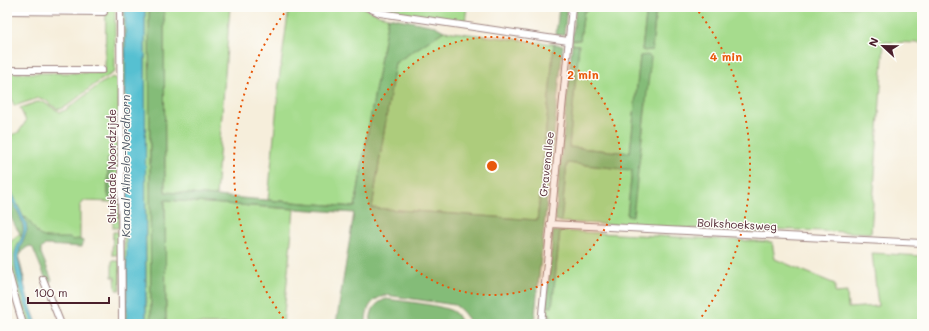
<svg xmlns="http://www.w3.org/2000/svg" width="929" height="331" viewBox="0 0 929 331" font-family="Mali,sans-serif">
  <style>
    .green { fill: #a6dc8d; stroke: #787e5c; fill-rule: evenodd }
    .forest { fill: #84bc78; stroke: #676e52 }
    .water { fill: #56c0d1; stroke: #50707e }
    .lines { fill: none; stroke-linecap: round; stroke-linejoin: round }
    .street-casing { stroke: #a08683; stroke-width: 8 }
    .street { stroke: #fff; stroke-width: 6 }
    .ring { fill: none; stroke: #e8590c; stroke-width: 2; stroke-dasharray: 2 4 }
    .labels { text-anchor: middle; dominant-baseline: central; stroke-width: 3; stroke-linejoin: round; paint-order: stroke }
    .street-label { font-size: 11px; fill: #4a1f2b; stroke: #fdfcf7 }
    .water-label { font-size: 12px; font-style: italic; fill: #4e5765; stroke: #fdfcf7 }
    .centre { fill: #e8590c; stroke: #fdfcf7; stroke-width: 2 }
    .ring-label { font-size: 12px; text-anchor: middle; font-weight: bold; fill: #e8590c; stroke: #fdfcf7; stroke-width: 3; stroke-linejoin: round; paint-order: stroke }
  </style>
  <rect width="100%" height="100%" fill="#fdfcf7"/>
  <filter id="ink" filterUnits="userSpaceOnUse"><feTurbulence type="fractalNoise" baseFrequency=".025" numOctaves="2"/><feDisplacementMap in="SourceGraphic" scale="8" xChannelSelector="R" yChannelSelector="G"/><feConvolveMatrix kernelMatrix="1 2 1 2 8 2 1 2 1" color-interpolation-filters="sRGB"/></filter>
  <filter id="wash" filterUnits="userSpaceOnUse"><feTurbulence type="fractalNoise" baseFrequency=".012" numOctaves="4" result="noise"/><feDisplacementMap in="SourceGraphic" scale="16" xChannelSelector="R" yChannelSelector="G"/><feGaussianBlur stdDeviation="0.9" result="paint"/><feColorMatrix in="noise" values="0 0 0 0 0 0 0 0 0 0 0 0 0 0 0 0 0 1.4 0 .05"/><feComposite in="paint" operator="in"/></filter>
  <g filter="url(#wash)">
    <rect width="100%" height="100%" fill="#f6eedb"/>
    <g class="green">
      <polygon points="106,7 115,7 115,72 98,82 67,106 61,109 57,109 45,100 39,98 14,106 10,94 7,94 7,73 100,73 105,71"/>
      <polygon points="122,7 125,7 127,324 124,324"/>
      <polygon points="145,7 149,7 151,324 146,324 146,314"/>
      <polygon points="164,7 230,7 216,196 165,192"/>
      <polygon points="289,7 362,7 379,15 388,17 355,207 268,200 280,72"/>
      <polygon points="373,7 467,7 465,22 385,11"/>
      <polygon points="590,7 647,7 642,50 652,50 656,7 922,7 922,43 884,42 871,233 773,229 773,233 561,222 567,163 632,170 627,215 639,162 646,104 640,56 630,153 569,147 579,45 572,44 572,40 580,40 584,10 588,10"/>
      <polygon points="444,31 554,44 541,182 542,183 549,184 548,190 541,190 537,220 372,208 395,63"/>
      <path d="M113 77 119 80V228H113V202L84 201 80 206V244L40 239 26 223 7 182V137L19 132 26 121 20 108 37 102H43L60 112 66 110 100 84ZM108 159H113L108 194Z"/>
      <polygon points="165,200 294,209 283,324 166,324"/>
      <polygon points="560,231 772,242 775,259 835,284 835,293 847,292 848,308 878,306 872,253 922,256 922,324 551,324 551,315 545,312 546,306 552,307"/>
      <polygon points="113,232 120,232 120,255 112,255"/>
      <path d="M20 233 22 238C18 245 14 253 15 261 16 279 26 307 33 324H26C18 299 7 272 7 245Z"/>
      <polygon points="112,261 120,261 120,290 116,290 115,277 112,277"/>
    </g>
    <g class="forest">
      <path d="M149 7H164L165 192 355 207 388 17 435 26 444 31 395 63 372 208 537 220 541 190H548L534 324H471C467 316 462 310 455 305L386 295C370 300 366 308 366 324H336L354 213 165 200 166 324H151Z"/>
      <polygon points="559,7 567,7 564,35 556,35"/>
      <polygon points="576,7 590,7 589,10 584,11 580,40 572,40"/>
      <polygon points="647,7 656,7 652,50 644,51 642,50"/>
      <polygon points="554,44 563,45 549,184 541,182"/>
      <polygon points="572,44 579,45 569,147 630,153 640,56 647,55 651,57 633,216 627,216 632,170 567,163 561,222 555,220"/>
      <polygon points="922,130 922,231 917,230"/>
      <polygon points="108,158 113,158 113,200 109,198 108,194"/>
      <path d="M7 189C13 202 28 224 22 238 20 232 16 228 14 224 8 213 7 201 7 189Z"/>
      <path d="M24 217 27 218 39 235 47 238H70L73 240 78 239 83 241 82 247 45 245 41 249V253L52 280 50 282H47L33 248 30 246C24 248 20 253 19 259L25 282 24 283 18 259 20 248 27 230Z"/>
      <polygon points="553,231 560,231 552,307 546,306"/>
      <path d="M386 299C399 301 447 305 455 313 458 316 460 321 462 324H370C371 311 373 304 386 299Z"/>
      <polygon points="545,312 550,313 551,315 551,324 544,324"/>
    </g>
    <g class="water">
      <polygon points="125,7 145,7 146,324 127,324"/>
      <path d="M7 182 26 223 27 230 20 248 18 259 27 296 37 324H33C26 308 12 270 15 253 17 243 26 235 23 225 20 210 7 198 7 182Z"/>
    </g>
  </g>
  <g filter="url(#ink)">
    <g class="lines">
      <g class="street-casing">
        <g id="street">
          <polyline points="120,7 122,324"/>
          <polyline points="367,7 380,13 568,41"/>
          <polyline points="7,11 104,12"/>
          <polyline points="7,70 102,70"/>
          <polyline points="550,224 922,243"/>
          <polyline points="7,267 17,304 23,324"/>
          <polyline points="43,279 61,324"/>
          <polyline points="541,324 572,7"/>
        </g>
      </g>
      <use href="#street" class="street"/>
    </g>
  </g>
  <circle cx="492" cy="166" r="129" fill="#e8590c" fill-opacity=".12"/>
  <g class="ring">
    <circle cx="492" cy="166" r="129"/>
    <path d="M287 323A258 258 0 0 1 289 7M695 7A258 258 0 0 1 697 323"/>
  </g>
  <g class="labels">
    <g class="street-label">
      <text transform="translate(546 164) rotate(-84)">Gravenallee</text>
      <text transform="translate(111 166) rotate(-90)">Sluiskade Noordzijde</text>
      <text transform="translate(737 224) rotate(3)">Bolkshoeksweg</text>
    </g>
    <g class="water-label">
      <text transform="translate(125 166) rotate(-90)">Kanaal Almelo-Nordhorn</text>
    </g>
  </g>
  <circle cx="492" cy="166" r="6" class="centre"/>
  <g class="ring-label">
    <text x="726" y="61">4 min</text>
    <text x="583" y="79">2 min</text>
  </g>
  <rect width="929" height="331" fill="none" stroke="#fdfcf7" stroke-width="24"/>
  <g transform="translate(883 46) rotate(292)" stroke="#fdfcf7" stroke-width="3" paint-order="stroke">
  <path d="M0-3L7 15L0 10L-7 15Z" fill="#4a1f2b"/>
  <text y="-6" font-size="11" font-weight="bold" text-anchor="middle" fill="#4a1f2b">N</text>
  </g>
  <path d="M28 297v6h81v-6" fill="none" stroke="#4a1f2b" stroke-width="2"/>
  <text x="34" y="297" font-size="12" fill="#4a1f2b" stroke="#fdfcf7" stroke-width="3" paint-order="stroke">100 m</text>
</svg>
